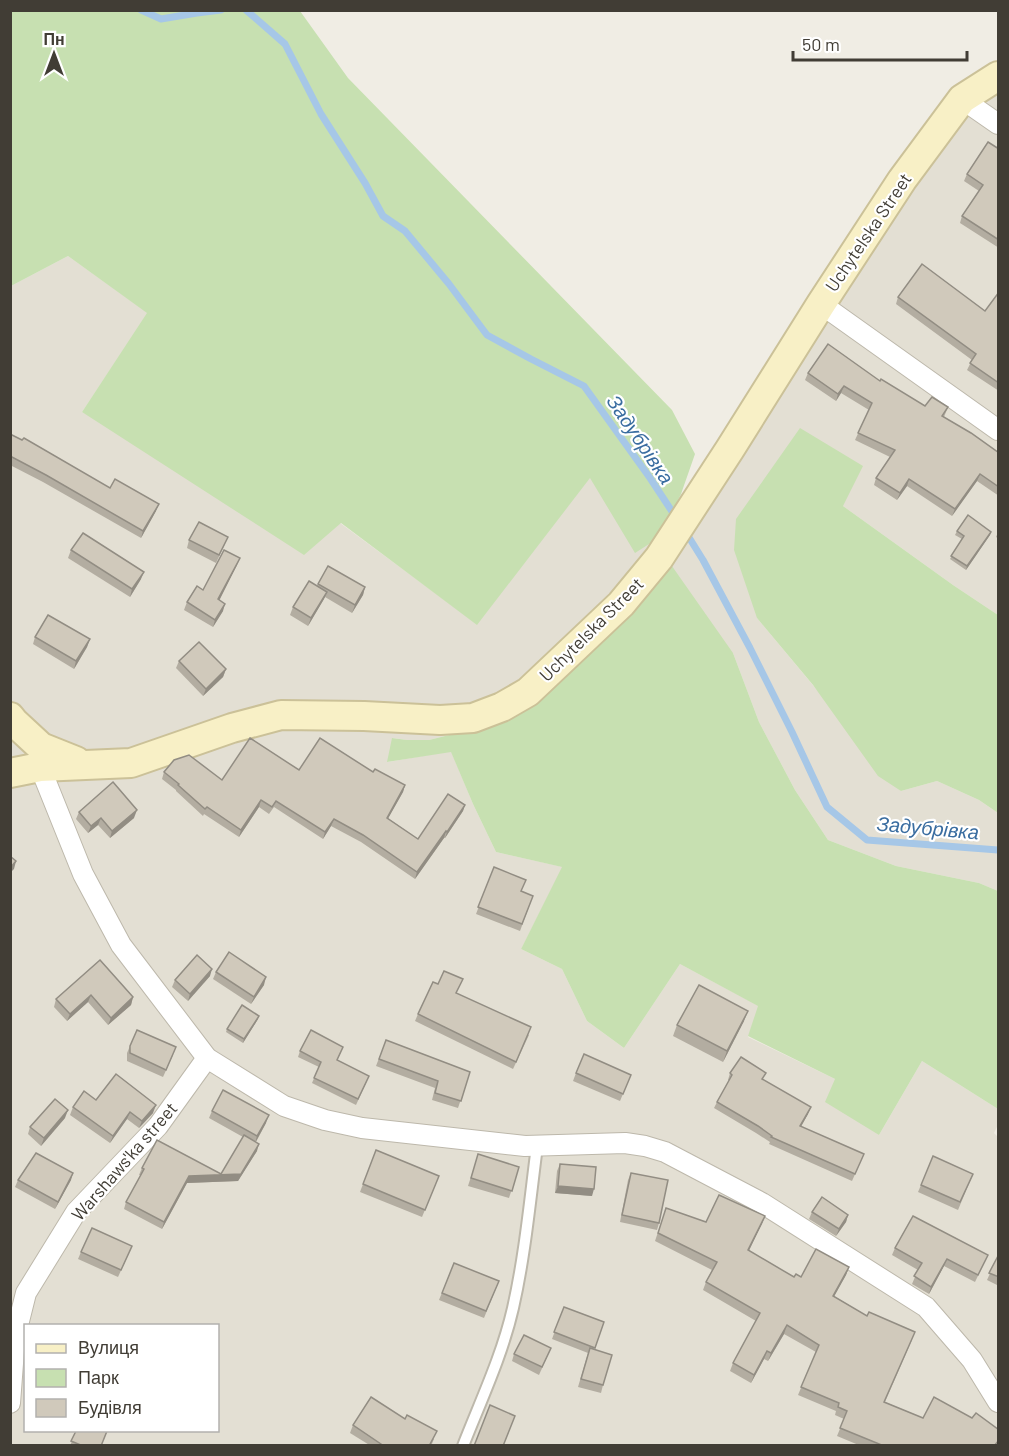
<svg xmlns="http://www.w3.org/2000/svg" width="1009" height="1456" viewBox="0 0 1009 1456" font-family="Barlow,sans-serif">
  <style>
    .residential { fill: #e3dfd3; fill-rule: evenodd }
    .green { fill: #c7e0b1 }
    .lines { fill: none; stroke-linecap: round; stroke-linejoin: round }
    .stream { stroke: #a6c7e7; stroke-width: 7 }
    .service-casing { stroke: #bdb8ab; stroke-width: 14 }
    .minor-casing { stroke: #bdb8ab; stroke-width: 22 }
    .secondary-casing { stroke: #cbc198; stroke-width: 32 }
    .service { stroke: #fff; stroke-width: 10 }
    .minor { stroke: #fff; stroke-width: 20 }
    .secondary { stroke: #f8f0c6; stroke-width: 28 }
    .wall { fill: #b3ada1 }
    .shaded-wall { fill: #928d83 }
    .building { fill: #d0c9bb; stroke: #928d83; stroke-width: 1.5 }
    .labels { text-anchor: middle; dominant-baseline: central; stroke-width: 4.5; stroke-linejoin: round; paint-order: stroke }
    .street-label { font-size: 18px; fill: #413d35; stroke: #fff }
    .water-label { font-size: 20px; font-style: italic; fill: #3a6da0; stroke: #fff }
  </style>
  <rect width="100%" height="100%" fill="#f0ede4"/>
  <path class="residential" d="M998 88V615L953 585 843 506 757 618 901 791 937 781 979 800 998 813V891L979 883 896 866 828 840 795 790 759 722 733 653 473 729 429 740H407L393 738 388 762 451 751 473 804 496 852 563 867 521 949 562 969 587 1021 624 1048 680 964 759 1006 748 1037 835 1079 879 1135 922 1061 998 1109V1125L994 1133 998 1137V1445L11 1446V286L68 256 148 313 82 412 340 523 477 624 590 477 660 537 681 494 727 473 956 118ZM26 1326H218V1430H26Z"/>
  <g class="green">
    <polygon points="11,11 300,11 348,78 672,410 695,454 681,494 660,537 635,553 590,478 477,625 341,523 304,555 82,412 147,313 68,256 11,286"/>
    <polygon points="800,428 863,466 843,506 953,585 998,615 998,813 979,800 937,781 901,791 878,776 813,685 757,618 734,550 736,519"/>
    <polygon points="667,559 733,653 759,722 795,790 828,840 896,866 979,883 998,891 998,1109 922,1061 879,1135 825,1102 835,1079 748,1036 758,1006 680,964 624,1048 587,1021 562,969 521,949 562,867 496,852 473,804 451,752 387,762 392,738 407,740 429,740 473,729"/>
  </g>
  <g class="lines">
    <g class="stream">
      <polyline points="141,10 161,19 197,13 221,10"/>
      <polyline points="246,10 285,44 321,114 365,183 383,216 405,231 449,284 487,335 531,359 584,386 650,478 677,519"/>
      <polyline points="685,531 703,560 750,648 792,732 827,807 867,840 998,850"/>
    </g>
    <g class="service-casing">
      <path id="service" d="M463 1446C481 1400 502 1356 513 1308 525 1255 530 1200 537 1146"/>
    </g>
    <g class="minor-casing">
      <g id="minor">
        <polyline points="962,99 998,124"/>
        <polyline points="821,304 998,430"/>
        <polyline points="40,767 83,874 121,945 207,1058 284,1106 325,1120 362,1128 525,1146 625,1143 645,1146 665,1152 762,1203 926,1307 972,1360 998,1402"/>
        <polyline points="10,1403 15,1337 26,1293 76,1212 158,1126 207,1058"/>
      </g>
    </g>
    <g class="secondary-casing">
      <g id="secondary">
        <polyline points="10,717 14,722 41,747 76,761"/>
        <polyline points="10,773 40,767 131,763 232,728 281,715 364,716 440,720 473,718 502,707 528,692 621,604 659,558 730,449 821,304 902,180 962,99 998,76"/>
      </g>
    </g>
    <use href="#service" class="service"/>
    <use href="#minor" class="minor"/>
    <use href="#secondary" class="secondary"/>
  </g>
  <g class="wall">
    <polygon points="999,149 999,248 960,223 962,216 979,191 964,181 967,174"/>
    <polygon points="999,292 999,391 967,370 972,360 896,304 898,297 985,311"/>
    <polygon points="808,373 880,381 925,406 948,407 944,417 999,453 999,496 977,481 952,516 907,486 897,500 874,485 876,478 890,457 855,440 869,410 841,393 836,401 805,380"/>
    <polygon points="10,434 110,488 156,511 141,538 43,482 10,465"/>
    <polygon points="999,530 999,539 996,537"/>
    <polygon points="957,531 991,532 990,535 966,570 950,559 962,539 955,535"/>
    <polygon points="189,540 225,544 216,563 187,548"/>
    <polygon points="71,550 141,579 130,597 68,558"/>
    <polygon points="237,565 219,600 223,611 213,627 184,610 187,602"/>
    <polygon points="318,584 365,587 363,595 352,613 325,597 308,626 290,615 293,607 317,586"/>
    <polygon points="35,637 90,639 87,647 74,669 33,644"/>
    <polygon points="179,661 226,669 223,677 203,696 176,668"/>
    <polygon points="299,770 373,772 405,785 403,792 388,818 418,839 465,805 463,811 445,838 444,838 415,879 361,842 331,826 323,839 274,807 269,814 259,807 239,837 204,814 203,816 176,791 176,790 162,779 164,772 222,780"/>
    <polygon points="79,812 134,818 110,838 98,825 88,833 76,819"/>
    <polygon points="494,867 522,892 533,896 520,931 476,914"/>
    <polygon points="100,960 133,997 131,1005 108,1025 88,1002 67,1021 54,1007 56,999"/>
    <polygon points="216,972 264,985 251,1004 213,979"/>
    <polygon points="210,976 188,1001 172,987 175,980"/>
    <polygon points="457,993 529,1035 513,1069 415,1021 418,1014"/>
    <polygon points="258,1019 243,1043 226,1032 227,1029"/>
    <polygon points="744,1021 723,1062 673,1036 677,1025"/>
    <polygon points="386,1040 470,1072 458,1108 432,1100 435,1088 376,1066"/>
    <polygon points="130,1046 173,1055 163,1077 127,1061 127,1053"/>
    <polygon points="300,1051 341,1052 337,1060 367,1081 356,1105 312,1083 319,1067 298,1057"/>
    <polygon points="576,1073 631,1075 620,1101 573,1081"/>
    <polygon points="730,1073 764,1080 808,1114 801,1127 864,1154 852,1181 769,1144 770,1142 756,1133 714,1108 717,1102 729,1080 728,1080"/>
    <polygon points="73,1107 153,1113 139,1128 127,1119 110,1143 70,1115"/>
    <polygon points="212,1111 266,1123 256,1142 257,1151 238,1181 187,1183 162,1229 124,1209 126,1202 141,1175 139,1175 142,1168 221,1174 243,1137 209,1118"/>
    <polygon points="65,1118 41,1146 28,1134 30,1127"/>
    <polygon points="376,1150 439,1176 422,1217 360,1192"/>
    <polygon points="476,1161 519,1167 509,1198 468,1186"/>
    <polygon points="560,1164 592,1196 555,1193 557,1171"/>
    <polygon points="631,1173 659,1223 657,1230 620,1222 628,1180"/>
    <polygon points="973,1174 958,1210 918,1192 921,1185"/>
    <polygon points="18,1180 71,1180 55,1209 15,1187"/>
    <polygon points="666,1208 706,1222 765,1216 749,1251 794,1277 801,1277 849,1267 846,1275 834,1296 867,1316 912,1340 885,1402 923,1418 972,1418 999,1430 999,1444 997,1446 861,1446 837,1436 844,1419 835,1415 836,1411 798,1395 816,1352 784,1334 768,1361 764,1359 751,1383 730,1371 733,1363 756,1321 703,1290 706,1282 712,1270 655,1241"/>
    <polygon points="812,1212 848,1215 846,1222 836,1236 809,1219"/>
    <polygon points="895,1248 988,1255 975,1282 944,1266 929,1294 912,1284 918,1270 892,1255"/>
    <polygon points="81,1252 129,1253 118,1277 78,1259"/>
    <polygon points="999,1254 999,1286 987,1280"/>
    <polygon points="454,1263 499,1281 484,1318 439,1300"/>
    <polygon points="564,1307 604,1322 594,1350 603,1385 601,1393 578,1387 588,1353 552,1339"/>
    <polygon points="551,1348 539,1375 512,1361 514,1354"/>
    <polygon points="353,1425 434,1439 431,1446 371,1446 350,1433"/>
    <polygon points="76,1431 101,1446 70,1446"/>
  </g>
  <g class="shaded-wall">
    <polygon points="844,386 841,393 836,401 838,394"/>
    <polygon points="980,474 977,481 952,516 955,509"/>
    <polygon points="909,479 907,486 897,500 900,493"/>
    <polygon points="159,504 156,511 141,538 143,531"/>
    <polygon points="991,532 990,535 966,570 967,566"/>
    <polygon points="240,558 237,565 216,607 218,599"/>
    <polygon points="144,572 141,579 130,597 132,589"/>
    <polygon points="365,587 363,595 352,613 355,605"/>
    <polygon points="327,592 324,599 308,626 311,618"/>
    <polygon points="225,604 223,611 213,627 215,620"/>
    <polygon points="90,639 87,647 74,669 76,661"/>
    <polygon points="226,669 223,677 203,696 206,689"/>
    <polygon points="405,785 403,792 385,824 387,818"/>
    <polygon points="261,800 259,807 239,837 241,830"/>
    <polygon points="465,805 463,811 445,838 447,832"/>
    <polygon points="137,810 134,818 110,838 112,831"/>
    <polygon points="101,818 98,825 88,833 91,826"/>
    <polygon points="334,819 331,826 323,839 325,832"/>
    <polygon points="446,831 444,838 415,879 417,872"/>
    <polygon points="16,861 14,869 10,873 10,868"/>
    <polygon points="212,969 210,976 188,1001 190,994"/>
    <polygon points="266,977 264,985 251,1004 254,997"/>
    <polygon points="91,995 88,1002 67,1021 70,1014"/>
    <polygon points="133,997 131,1005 108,1025 111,1018"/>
    <polygon points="748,1011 744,1021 723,1062 727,1051"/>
    <polygon points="259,1016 258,1019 243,1043 244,1039"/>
    <polygon points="156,1105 153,1113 139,1128 142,1121"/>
    <polygon points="811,1107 808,1114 797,1133 800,1126"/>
    <polygon points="68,1110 65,1118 41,1146 44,1138"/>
    <polygon points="130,1112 127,1119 110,1143 113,1136"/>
    <polygon points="269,1115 266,1123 255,1143 257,1136"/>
    <polygon points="259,1144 257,1151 238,1181 187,1183 162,1229 164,1222 189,1176 241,1174"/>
    <polygon points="73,1173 71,1180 55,1209 58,1202"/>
    <polygon points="558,1186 594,1189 592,1196 555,1193"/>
    <polygon points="848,1215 846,1222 836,1236 839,1229"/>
    <polygon points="765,1216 762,1224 745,1258 748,1250"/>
    <polygon points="947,1259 944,1266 929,1294 931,1287"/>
    <polygon points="849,1267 846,1275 830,1304 833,1296"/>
    <polygon points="787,1325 784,1334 768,1361 771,1353"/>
    <polygon points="767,1351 764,1359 751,1383 754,1375"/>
  </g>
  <g class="building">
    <polygon points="988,142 999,149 999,240 962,216 983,185 967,174"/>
    <polygon points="922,264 985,311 999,292 999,383 970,363 976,354 898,297"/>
    <polygon points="828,344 880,381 881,379 925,406 932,397 948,407 942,416 971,433 999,453 999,487 980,474 955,509 909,479 900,493 876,478 895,450 858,433 872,403 844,386 838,394 808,373"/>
    <polygon points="10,434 22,440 24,438 110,488 115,479 159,504 143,531 46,475 10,456"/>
    <polygon points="968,515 991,532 967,566 951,556 964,536 957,531"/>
    <polygon points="199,522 228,537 219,555 189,540"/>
    <polygon points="83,533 144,572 132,589 71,550"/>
    <polygon points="224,550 240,558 218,599 225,604 215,620 187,602 197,586 203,590"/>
    <polygon points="328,566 365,587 355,605 318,584"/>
    <polygon points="309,581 327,592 311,618 293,607"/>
    <polygon points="48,615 90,639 76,661 35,637"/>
    <polygon points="199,642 226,669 206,689 179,661"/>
    <polygon points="250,738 299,770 320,738 373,772 375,769 405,785 387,818 418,839 448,794 465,805 447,832 446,831 417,872 363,835 334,819 325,832 276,801 272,807 261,800 241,830 207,807 205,809 178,785 179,784 164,772 174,760 189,755 222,780"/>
    <polygon points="113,782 137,810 112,831 101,818 91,826 79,812"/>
    <polygon points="10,856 16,861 10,868"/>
    <polygon points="494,867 526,880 521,891 533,896 522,924 478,907"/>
    <polygon points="229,952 266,977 254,997 216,972"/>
    <polygon points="197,955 212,969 190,994 175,980"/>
    <polygon points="100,960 133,997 111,1018 91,995 70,1014 56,999"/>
    <polygon points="444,971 463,979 456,993 531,1027 516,1062 418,1014 433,982 438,984"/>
    <polygon points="699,985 748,1011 727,1051 677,1025"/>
    <polygon points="242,1005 259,1016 244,1039 227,1029"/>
    <polygon points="137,1030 176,1047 166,1070 130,1053 130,1046"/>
    <polygon points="311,1030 343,1047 337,1060 369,1076 358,1099 314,1078 321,1062 300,1051"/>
    <polygon points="386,1040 470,1072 461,1101 435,1093 438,1081 379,1059"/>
    <polygon points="584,1054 631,1075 623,1094 576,1073"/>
    <polygon points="741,1057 766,1073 762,1079 811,1107 800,1126 864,1154 855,1174 771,1137 772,1136 758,1126 717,1102 732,1075 730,1073"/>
    <polygon points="116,1074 156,1105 142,1121 130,1112 113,1136 73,1107 84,1091 96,1100"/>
    <polygon points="223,1090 269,1115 257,1136 212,1111"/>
    <polygon points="55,1099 68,1110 44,1138 30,1127"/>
    <polygon points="244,1135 259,1144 241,1174 189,1176 164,1222 126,1202 144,1169 142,1168 157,1140 221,1174"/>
    <polygon points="376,1150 439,1176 425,1210 363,1184"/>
    <polygon points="36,1153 73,1173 58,1202 18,1180"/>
    <polygon points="478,1154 519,1167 512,1191 471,1178"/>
    <polygon points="933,1156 973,1174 960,1202 921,1185"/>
    <polygon points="560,1164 596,1167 594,1189 558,1186"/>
    <polygon points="631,1173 668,1180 659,1223 622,1215"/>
    <polygon points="719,1195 765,1216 748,1250 794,1277 796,1274 801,1277 816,1249 849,1267 833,1296 867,1316 869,1312 915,1332 884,1402 923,1418 934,1397 972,1418 976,1413 999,1430 999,1440 994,1446 884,1446 840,1428 847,1411 838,1407 839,1403 801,1387 819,1345 787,1325 771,1353 767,1351 754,1375 733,1363 760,1313 706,1282 717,1262 658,1233 666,1208 706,1222"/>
    <polygon points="822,1197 848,1215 839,1229 812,1212"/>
    <polygon points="913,1216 988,1255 978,1275 947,1259 931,1287 914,1276 922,1263 895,1248"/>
    <polygon points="92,1228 132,1246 121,1270 81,1252"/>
    <polygon points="999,1254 999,1277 989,1273"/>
    <polygon points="454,1263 499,1281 486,1311 442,1293"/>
    <polygon points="564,1307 604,1322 595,1348 554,1332"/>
    <polygon points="524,1335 551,1348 542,1367 514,1354"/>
    <polygon points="590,1348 612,1355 603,1385 581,1379"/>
    <polygon points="371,1397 405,1419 407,1415 437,1431 429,1446 384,1446 353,1425"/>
    <polygon points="490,1405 515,1416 503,1446 474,1446"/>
    <polygon points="76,1431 107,1431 101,1446 83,1446 71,1441"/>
  </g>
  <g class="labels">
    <g class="street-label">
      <text transform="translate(868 232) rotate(-56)">Uchytelska Street</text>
      <text transform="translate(591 629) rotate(-45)">Uchytelska Street</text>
      <text transform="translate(124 1161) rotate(-49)">Warshaws'ka street</text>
    </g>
    <g class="water-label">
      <text transform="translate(641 439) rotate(56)">Задубрівка</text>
      <text transform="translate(928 827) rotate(5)">Задубрівка</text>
    </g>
  </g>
  <rect width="1009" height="1456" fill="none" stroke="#413d35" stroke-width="24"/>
  <rect x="24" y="1324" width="195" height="108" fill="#ffffff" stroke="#b3b1ae" stroke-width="1.5"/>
  <rect x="36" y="1344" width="30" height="9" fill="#f8f0c6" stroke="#b3b1ae" stroke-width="1.5"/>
  <text x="78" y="1354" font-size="18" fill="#413d35">Вулиця</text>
  <rect x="36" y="1369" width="30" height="18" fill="#c7e0b1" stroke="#b3b1ae" stroke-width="1.5"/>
  <text x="78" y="1384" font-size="18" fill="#413d35">Парк</text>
  <rect x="36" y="1399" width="30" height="18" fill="#d0c9bb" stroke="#b3b1ae" stroke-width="1.5"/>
  <text x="78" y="1414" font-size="18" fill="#413d35">Будівля</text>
  <g transform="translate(54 54)" stroke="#ffffff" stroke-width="4.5" paint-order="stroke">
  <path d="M0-4.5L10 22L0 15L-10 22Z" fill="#413d35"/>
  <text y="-9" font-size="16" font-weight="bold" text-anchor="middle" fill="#413d35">Пн</text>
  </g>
  <path d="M793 51v9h174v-9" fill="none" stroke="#413d35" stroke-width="3"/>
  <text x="802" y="51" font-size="18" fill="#413d35" stroke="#ffffff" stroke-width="4.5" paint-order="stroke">50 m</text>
</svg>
